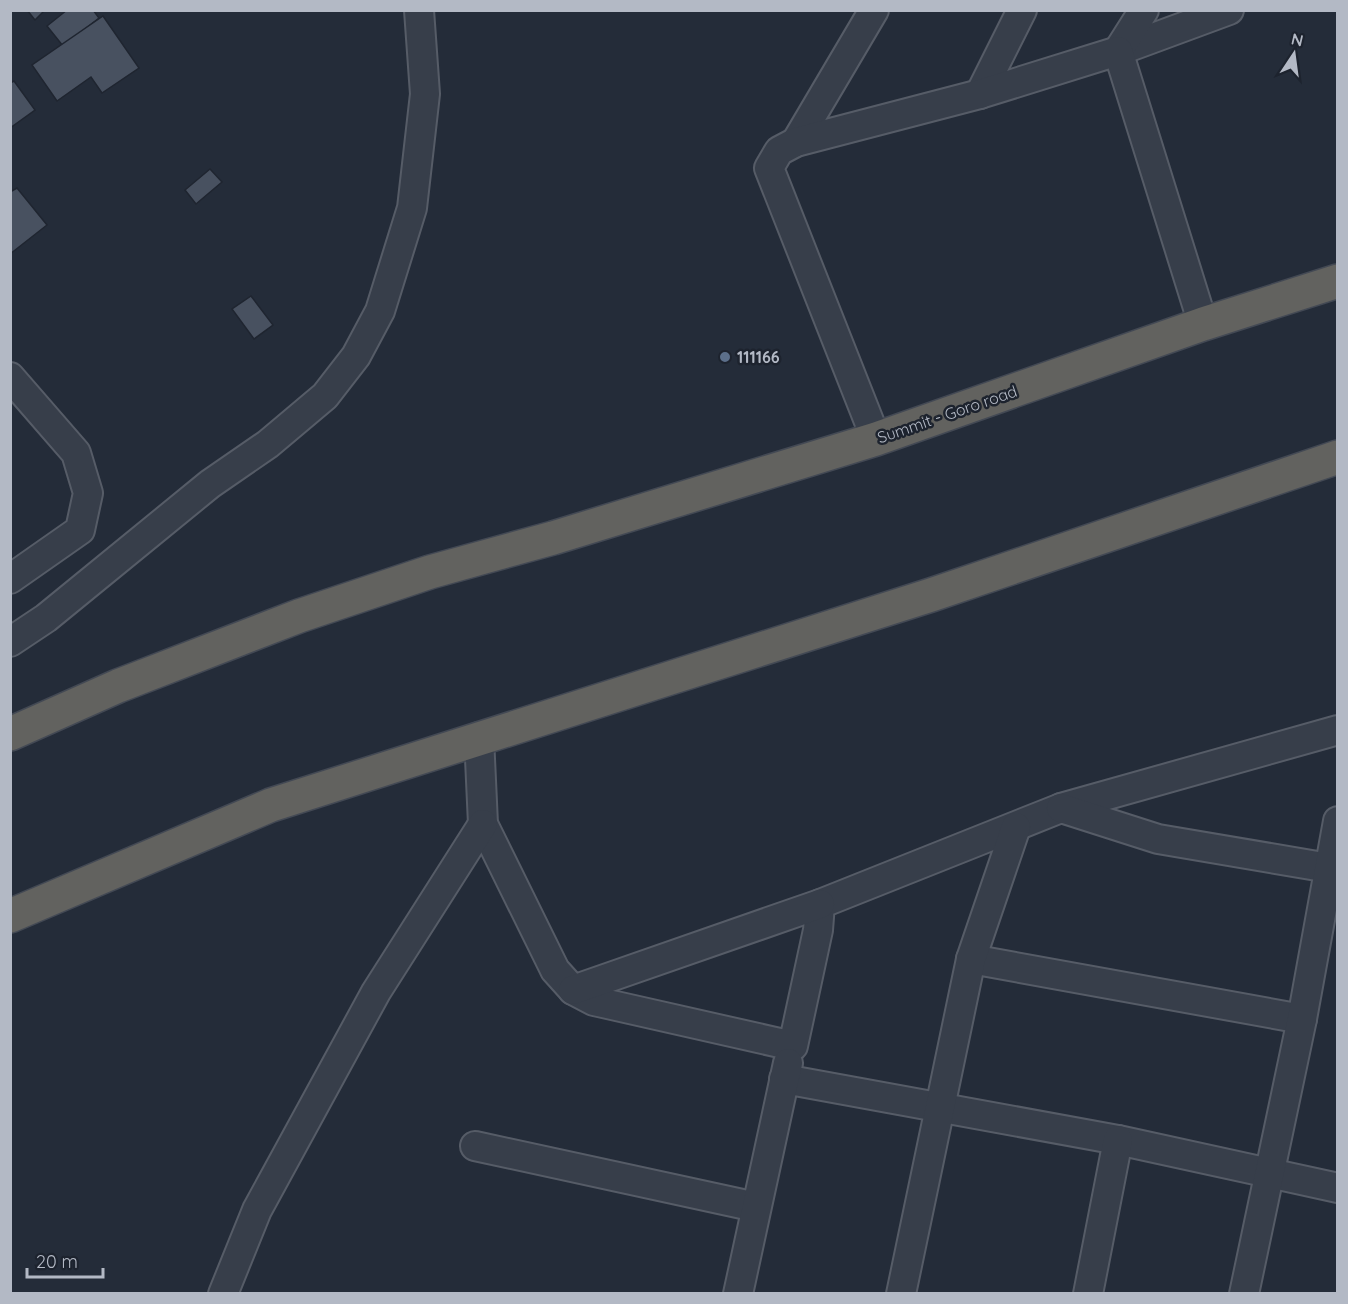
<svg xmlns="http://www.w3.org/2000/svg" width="1348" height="1304" viewBox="0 0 1348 1304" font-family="Quicksand,sans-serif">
<rect width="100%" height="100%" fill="#242c39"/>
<g fill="#485160" stroke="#1f2530" stroke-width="1.5">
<path d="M27 10H45L35 20Z"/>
<path d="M67 10H93L99 18 63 46 47 26Z"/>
<path d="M103 16 139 68 102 93 91 77 57 101 32 65Z"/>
<path d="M14 81 35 110 10 128V83Z"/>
<path d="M210 169 222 182 196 204 185 190Z"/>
<path d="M17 188 47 225 10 254V192Z"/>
<path d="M251 296 273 325 254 339 232 309Z"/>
</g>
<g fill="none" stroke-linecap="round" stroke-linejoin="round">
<g stroke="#565c67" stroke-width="32">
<g id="minor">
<path d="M1118 51 1229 10"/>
<path d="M1118 51 1144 10"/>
<path d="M980 94 1022 10"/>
<path d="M796 142 874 10"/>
<path d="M10 377 76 453 88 493 80 530 10 579"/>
<path d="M876 439 769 168 779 151 796 142 980 94 1118 51 1203 324"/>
<path d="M10 642 46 618 210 484 268 444 325 396 356 356 380 311 412 208 425 94 419 10"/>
<path d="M479 737 483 824 555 970 573 990 594 1001 793 1046 818 930 820 904 1061 808 1338 730"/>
<path d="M1061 808 1158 839 1329 868"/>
<path d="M971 959 1302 1019"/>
<path d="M573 990 820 904"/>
<path d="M784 1079 1118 1140 1338 1188"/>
<path d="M475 1146 756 1207"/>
<path d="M223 1294 257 1210 376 992 483 824"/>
<path d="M738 1294 788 1063"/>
<path d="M901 1294 971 959 1016 827"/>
<path d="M1088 1294 1118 1140"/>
<path d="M1244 1294 1302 1019 1338 821"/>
</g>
</g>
<g stroke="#434954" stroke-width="36">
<g id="trunk">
<path d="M10 734 118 686 299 616 430 572 553 538 876 439 1203 324 1338 281"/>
<path d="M10 916 271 805 931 595 1338 457"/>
</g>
</g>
<use href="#minor" stroke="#373e4a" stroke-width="28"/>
<use href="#trunk" stroke="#62625f" stroke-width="33"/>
</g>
<circle fill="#5c6f8a" stroke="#1d232e" stroke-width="2" cx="725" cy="357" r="6"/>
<g text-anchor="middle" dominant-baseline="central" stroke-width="5" stroke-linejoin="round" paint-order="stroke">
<g font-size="16" font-weight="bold" fill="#b3b9c5" stroke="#1d232e" text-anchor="start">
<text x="737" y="357">111166</text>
</g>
<g font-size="16" fill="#b3b9c5" stroke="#1d232e">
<text transform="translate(947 414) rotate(-19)">Summit - Goro road</text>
</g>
</g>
<rect width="1348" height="1304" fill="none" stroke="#b3b9c5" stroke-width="24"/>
<g transform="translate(1294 54) rotate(13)" stroke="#1d232e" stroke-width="4.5" paint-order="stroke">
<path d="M0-4.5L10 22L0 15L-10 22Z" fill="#b3b9c5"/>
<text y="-9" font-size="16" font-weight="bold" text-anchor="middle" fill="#b3b9c5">N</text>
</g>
<path d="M27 1268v9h76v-9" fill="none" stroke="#b3b9c5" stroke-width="3"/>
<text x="36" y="1268" font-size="18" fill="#b3b9c5" stroke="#1d232e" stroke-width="4.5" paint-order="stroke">20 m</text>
</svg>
